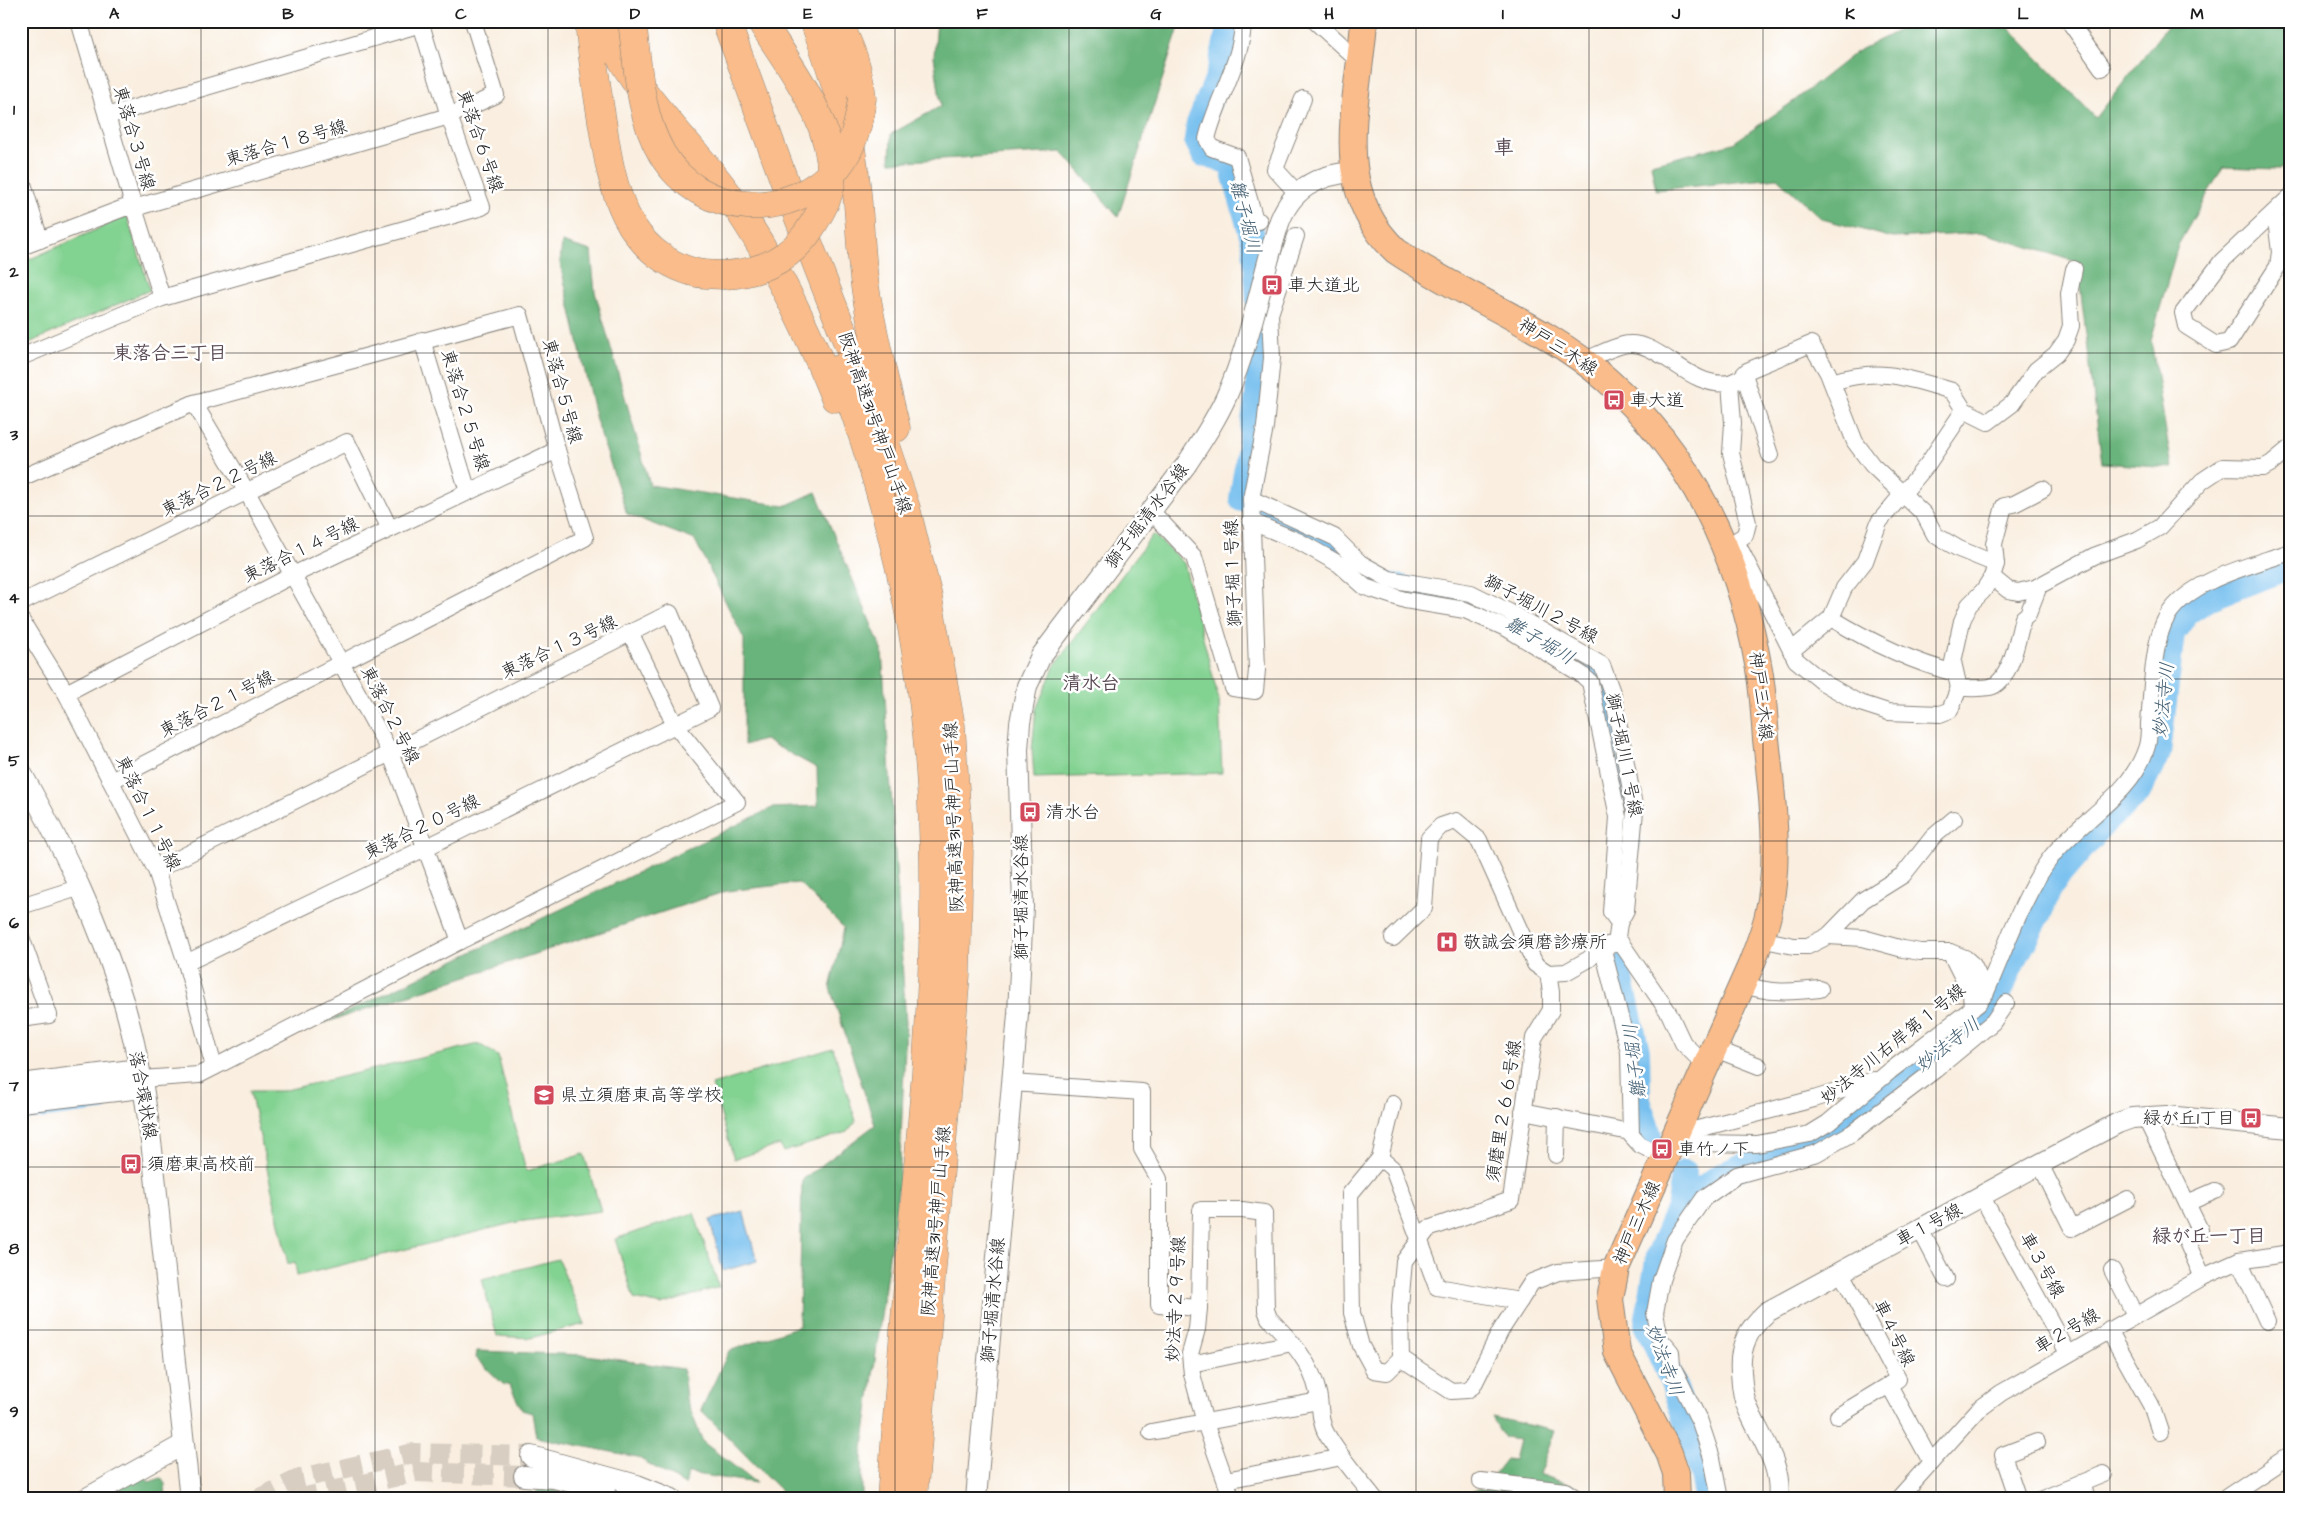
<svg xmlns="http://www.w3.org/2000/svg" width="2311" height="1520" viewBox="0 0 2311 1520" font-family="'Architects Daughter','Klee One',sans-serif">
<rect width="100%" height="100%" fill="#fff"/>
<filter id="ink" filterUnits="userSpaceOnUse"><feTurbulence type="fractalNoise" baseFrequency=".02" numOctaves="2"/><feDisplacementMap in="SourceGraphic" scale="10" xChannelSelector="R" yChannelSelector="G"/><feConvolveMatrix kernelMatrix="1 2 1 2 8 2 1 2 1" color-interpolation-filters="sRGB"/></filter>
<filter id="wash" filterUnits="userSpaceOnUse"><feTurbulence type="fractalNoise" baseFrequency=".0096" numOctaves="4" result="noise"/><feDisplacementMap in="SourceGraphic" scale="20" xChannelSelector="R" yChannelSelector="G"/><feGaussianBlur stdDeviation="1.12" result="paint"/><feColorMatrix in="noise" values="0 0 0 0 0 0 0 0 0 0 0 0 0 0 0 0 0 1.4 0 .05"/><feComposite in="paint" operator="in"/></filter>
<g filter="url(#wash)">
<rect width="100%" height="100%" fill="#f9eedf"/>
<g fill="#82d291" stroke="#4f7756">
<path d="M127 216 150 290 29 343 21 325V263Z"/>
<path d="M1153 534 1184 563 1219 700 1222 773 1034 778 1032 749 1036 709 1055 665Z"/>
<path d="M479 1044 498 1056 526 1171 584 1154 601 1211 517 1222 297 1276 295 1262 288 1264 250 1091H282Z"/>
<path d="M833 1048 856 1121 847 1132 783 1152 780 1145 734 1159 712 1085Z"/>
<path d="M694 1213 719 1287 661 1305 634 1299 615 1239Z"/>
<path d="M558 1259 585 1324 530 1338 497 1336 482 1279Z"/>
</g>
<g fill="#69b47b" stroke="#42684c">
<path d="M937 21H1181L1118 217 1062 152 890 162 891 134 941 106 934 56Z"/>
<path d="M1917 21H2002L2096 118 2171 21H2290V167L2278 169 2223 167 2178 245 2151 340 2172 468 2102 463 2077 262 1984 233 1893 238 1822 219 1777 178 1656 190 1651 164 1733 143 1794 101 1856 52Z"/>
<path d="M562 242 591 251 595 292 650 485 785 506 816 492 882 650 906 1023 899 1184 862 1456V1499H783L787 1497 701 1410 729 1351 799 1326 802 1180 875 1125 830 988 844 928 799 883 727 891 324 1023 772 808 818 806 817 768 765 740 744 745V639L695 540 627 514 596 420 560 263Z"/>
<path d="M477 1351 586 1355 683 1369 686 1399 703 1442 756 1483 688 1473 685 1485 637 1457 536 1437 532 1413 522 1410 510 1386 503 1384 476 1358Z"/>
<path d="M1492 1417 1555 1431 1539 1474 1590 1492 1595 1499H1461V1496L1484 1487 1506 1459 1514 1460 1519 1440 1504 1438Z"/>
<path d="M143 1474 149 1482 161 1478 165 1484 166 1499H102Z"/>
<path d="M540 1487 588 1499H532Z"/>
</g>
<path fill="#76bfef" stroke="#496e86" d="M743 1211 757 1261 723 1271 710 1220Z"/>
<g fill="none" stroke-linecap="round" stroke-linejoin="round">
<path stroke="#76bfef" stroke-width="4.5" d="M21 1119 105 1108"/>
<g stroke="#76bfef" stroke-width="26">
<path d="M1231 21 1219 75 1199 124 1197 140 1204 154 1231 162 1255 245 1260 314 1258 395 1242 499"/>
<path d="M1265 518 1312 537 1347 556 1376 583 1470 602 1526 631"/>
<path d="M1561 654 1599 676 1628 821 1626 848"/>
<path d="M1614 949 1637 1051 1638 1100 1651 1142"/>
<path d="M1680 1205 1684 1173"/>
<path d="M1708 1499 1702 1472 1674 1385 1647 1324 1659 1255 1680 1205 1719 1177 1749 1163 1817 1145 1850 1123 1963 1035 1993 1008 2010 967 2039 913 2051 884 2104 822 2138 792 2158 753 2172 633 2187 612 2211 597 2290 566"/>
</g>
</g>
</g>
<g filter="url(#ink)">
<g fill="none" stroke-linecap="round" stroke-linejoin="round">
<g stroke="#d8cec2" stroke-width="20" stroke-dasharray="20 10" stroke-linecap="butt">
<path d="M258 1499 301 1478 414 1453 531 1456"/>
<path d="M297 1499 416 1472 524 1476"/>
</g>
<g stroke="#8a857e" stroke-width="18">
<g id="minor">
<path d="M1243 21C1243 60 1216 100 1207 139L1212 148 1237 157 1255 220 1259 221"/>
<path d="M1315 21 1361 63"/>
<path d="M2069 21 2102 68"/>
<path d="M21 177 40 240"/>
<path d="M1297 193 1275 169 1303 99"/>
<path d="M2275 212 2280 252 2278 266 2229 342 2216 345 2186 326 2183 313 2222 261 2290 197"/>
<path d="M21 247 124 208H134L79 21"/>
<path d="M162 298 134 208 449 116 496 95 473 21"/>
<path d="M422 340 468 492"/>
<path d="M21 357 162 298 482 207 449 116 421 24 107 116"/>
<path d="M1583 361C1596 356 1610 348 1623 345 1658 336 1688 390 1730 383L1733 423 1731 453 1748 523 1745 535 1736 541 1726 543"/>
<path d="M1744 374 1770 455"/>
<path d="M1730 383 1741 378 1747 371 1811 344 1828 373 1855 442 1872 465 1924 514 1935 535 1959 549 1996 564 1992 577 1983 591 1969 605 1962 621 1953 662 1959 688"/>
<path d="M1964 410 1988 422 2012 404 2036 370 2056 354 2066 340 2071 326 2069 294 2074 269"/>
<path d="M21 478 194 403 247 492 390 752 460 941 199 1075 141 1079"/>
<path d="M1251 499 1334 537 1360 563 1389 579 1471 593 1509 612 1602 665 1613 695 1635 811 1626 910 1619 923"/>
<path d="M1151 511 1194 557 1233 688 1255 691 1257 670 1251 499 1265 427 1272 358 1270 314 1296 236"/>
<path d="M1250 521 1300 542 1339 564 1365 587 1405 600 1465 610 1508 629 1581 674 1590 682 1618 817 1611 912 1619 923 1616 944"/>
<path d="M1736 541 1796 660 1824 683 1857 702 1888 712 1940 714 1950 710 1959 688C1969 688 1980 689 1990 687 2011 682 2018 636 2023 618L2028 614 2039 586"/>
<path d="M1996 564 1994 544 2004 506 2014 504 2043 489"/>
<path d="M1992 577 2008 590 2018 592 2035 588 2094 556 2137 540 2160 527 2202 481 2223 467 2263 468 2272 463 2290 448"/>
<path d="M21 603 347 442 390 529"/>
<path d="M1831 618C1869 641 1912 662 1955 673"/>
<path d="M21 620 66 693 156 870 186 963 214 1067"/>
<path d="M1791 651 1831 618 1844 588 1865 561 1879 522 1927 465 1964 410 1952 391C1905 377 1880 367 1832 382"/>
<path d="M66 693 293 575 557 450"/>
<path d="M111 781 585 538 557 450 520 315 194 403"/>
<path d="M156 870 670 613 710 708 425 848 186 963"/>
<path d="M21 906 81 887"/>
<path d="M1828 936 1863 938 1903 949 1920 952H1950L1965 958 1973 965 1986 992"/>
<path d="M21 937 49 1015 21 1019"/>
<path d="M1393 938 1424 908 1429 838 1441 826 1456 821 1479 840 1535 964 1548 973 1566 972 1589 959 1602 946 1621 943 1669 1013 1683 1043 1700 1060 1707 1063"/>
<path d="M1760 939 1794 946H1808L1828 936 1863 900 1903 875 1933 837 1954 819"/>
<path d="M460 941 737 802 675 725 630 632"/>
<path d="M1602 946 1629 1052 1631 1135 1640 1145 1667 1158"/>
<path d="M1950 952 1971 994 1972 1009"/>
<path d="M1742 984C1768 994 1793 992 1820 989"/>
<path d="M1713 1048 1759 1066"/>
<path d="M1012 1083 1142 1092V1149L1159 1179V1305L1199 1308"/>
<path d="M1393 1104 1380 1158 1350 1194 1352 1313 1361 1346 1374 1370 1387 1372 1401 1358 1400 1307 1404 1261 1428 1229 1511 1200 1534 1038 1551 1010V992L1548 973"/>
<path d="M1523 1111 1630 1132"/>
<path d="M2145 1117 2200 1230 2185 1238 2203 1277"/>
<path d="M1678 1132 1690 1131 1814 1099 1874 1080"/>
<path d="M1675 1140 1697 1143 1757 1144 1810 1134 1828 1123 1890 1071 1978 1004 1986 992C2005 950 2024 892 2052 856 2081 819 2131 795 2146 749 2149 742 2149 731 2149 723 2152 693 2152 640 2168 615 2191 579 2251 566 2290 552"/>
<path d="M1556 1155 1557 1117"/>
<path d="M1380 1158 1393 1169 1437 1287 1520 1301"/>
<path d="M2040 1164 2072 1228 2128 1199"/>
<path d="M1982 1197 2068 1353"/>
<path d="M2187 1203 2215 1191"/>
<path d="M1920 1229 1946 1279"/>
<path d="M2239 1261 2267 1321"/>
<path d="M2112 1270 2135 1315"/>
<path d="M1840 1271 1898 1379 1889 1385 1931 1462"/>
<path d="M2109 1330 2151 1405 2160 1432"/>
<path d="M1401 1358 1451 1391 1467 1390 1473 1386 1501 1330 1532 1282 1558 1272 1616 1268"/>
<path d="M1191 1364 1292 1343"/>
<path d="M1838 1416 1889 1385"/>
<path d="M1151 1432 1319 1401"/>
<path d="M1226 1480 1342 1457"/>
<path d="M1481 1481 1565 1491 1577 1499"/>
<path d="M2081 1483 2086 1499"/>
<path d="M1232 1499 1205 1423 1192 1374 1190 1354 1197 1329 1199 1308 1201 1210H1242L1264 1213 1266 1310 1269 1318C1291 1341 1311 1361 1318 1393 1321 1406 1319 1418 1325 1431 1338 1455 1358 1477 1375 1499"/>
<path d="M1720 1499 1712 1458 1700 1422 1672 1366 1671 1352 1660 1339 1655 1313 1661 1280 1675 1240 1704 1198 1737 1175 1817 1153 1852 1133 1935 1070 1993 1022 2006 1003"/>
<path d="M1898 1499 1978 1410 2001 1393 2203 1277 2239 1261 2290 1253"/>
<path d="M2018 1499 2003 1455 2037 1442"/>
<path d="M2042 1499 2104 1474"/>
<path d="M2228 1499 2227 1497 2290 1455"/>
</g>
</g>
<g stroke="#8a857e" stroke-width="22">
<g id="tertiary">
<path d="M1278 226C1290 189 1318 174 1355 172"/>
<path d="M21 772C64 849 100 923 125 1007 147 1084 154 1164 162 1243 171 1328 181 1413 190 1499"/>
<path d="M21 1084 139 1069"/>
<path d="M21 1102 142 1088"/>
<path d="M531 1456 637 1485 672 1499"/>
<path d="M524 1476 554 1478 605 1490"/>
<path d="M85 1499 184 1444"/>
<path d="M976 1499 1018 1014 1023 906 1018 750 1020 723 1027 686 1041 656 1186 465"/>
<path d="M1778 1499C1783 1464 1759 1437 1747 1406 1742 1395 1742 1384 1741 1372 1739 1346 1748 1329 1767 1312L2040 1164 2118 1123 2132 1118 2166 1116 2290 1128"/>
</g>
</g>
<g stroke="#8a857e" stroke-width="28">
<path id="primary" d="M1364 21C1359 101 1328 188 1396 251 1464 297 1545 325 1607 380 1691 454 1739 555 1758 664 1763 688 1764 714 1766 739 1772 796 1781 858 1768 915 1764 932 1757 949 1751 965L1616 1268 1610 1299 1617 1352 1669 1453 1676 1473 1677 1499"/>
</g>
<g stroke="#8a857e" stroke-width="29">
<g id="motorway">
<path d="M589 21C592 57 597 92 603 127 612 188 625 252 693 272 702 275 713 274 723 275"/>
<path d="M603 21C629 90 685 135 727 193 772 256 806 326 835 398"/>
<path d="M726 21 785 183 871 403 906 508 928 597 951 726 959 852 956 974 913 1499"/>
<path d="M814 21C831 66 846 113 853 161 860 202 859 244 865 286 872 334 885 381 896 428"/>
<path d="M838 21C851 49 859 68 862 98"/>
<path d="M839 369C890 503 923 645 931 788 939 911 930 1033 919 1155 909 1270 899 1384 891 1499"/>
</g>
</g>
<use href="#minor" stroke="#fff" stroke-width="16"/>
<use href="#tertiary" stroke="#fff" stroke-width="20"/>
<use href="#primary" stroke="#f9bc8a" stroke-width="26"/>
<use href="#motorway" stroke="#f9bc8a" stroke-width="28"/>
<g stroke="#8a857e" stroke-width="22" stroke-linecap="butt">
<path id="tertiary-bridge" d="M1186 465C1201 442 1216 420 1227 395 1250 343 1261 282 1278 226"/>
</g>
<g stroke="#8a857e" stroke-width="29" stroke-linecap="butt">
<g id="motorway-bridge">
<path d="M632 21C638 66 639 115 662 154 700 218 792 222 838 166 854 146 859 122 862 98"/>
<path d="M723 275C756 274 786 261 806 235 815 222 829 199 831 183 835 122 792 71 761 21"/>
</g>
</g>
<use href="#tertiary-bridge" stroke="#fff" stroke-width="20"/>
<use href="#motorway-bridge" stroke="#f9bc8a" stroke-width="28"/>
</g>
</g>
<path fill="none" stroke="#1c1c1c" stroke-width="1" stroke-opacity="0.55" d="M201 21V1499M375 21V1499M548 21V1499M722 21V1499M895 21V1499M1069 21V1499M1242 21V1499M1416 21V1499M1589 21V1499M1763 21V1499M1936 21V1499M2110 21V1499M21 190H2290M21 353H2290M21 516H2290M21 679H2290M21 841H2290M21 1004H2290M21 1167H2290M21 1330H2290"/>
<defs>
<g id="bus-square" transform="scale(1.125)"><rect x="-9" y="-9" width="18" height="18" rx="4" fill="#d1495b" stroke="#fff"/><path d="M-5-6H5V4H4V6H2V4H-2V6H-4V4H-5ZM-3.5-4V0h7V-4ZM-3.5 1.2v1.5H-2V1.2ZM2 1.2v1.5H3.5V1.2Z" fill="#fff"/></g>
<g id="hospital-square" transform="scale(1.125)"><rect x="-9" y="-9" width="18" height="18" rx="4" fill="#d1495b" stroke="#fff"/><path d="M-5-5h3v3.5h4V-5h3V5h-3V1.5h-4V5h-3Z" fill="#fff"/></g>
<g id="school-square" transform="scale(1.125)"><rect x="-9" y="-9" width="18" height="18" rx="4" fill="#d1495b" stroke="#fff"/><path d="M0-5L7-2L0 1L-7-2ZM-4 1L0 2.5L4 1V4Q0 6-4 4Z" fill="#fff"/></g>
</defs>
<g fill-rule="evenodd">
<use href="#bus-square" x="1272" y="285"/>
<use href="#bus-square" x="1614" y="400"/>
<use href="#bus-square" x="1030" y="812"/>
<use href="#hospital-square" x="1447" y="942"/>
<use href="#school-square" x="544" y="1095"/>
<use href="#bus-square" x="2251" y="1118"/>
<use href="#bus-square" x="1662" y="1149"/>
<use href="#bus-square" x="131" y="1164"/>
</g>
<g text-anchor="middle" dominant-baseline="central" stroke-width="5" stroke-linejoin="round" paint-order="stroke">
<g font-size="18" fill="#1c1c1c" stroke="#fff">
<text transform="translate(134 138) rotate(74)">東落合３号線</text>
<text transform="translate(480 141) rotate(71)">東落合６号線</text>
<text transform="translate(286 143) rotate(-16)">東落合１８号線</text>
<text transform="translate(1558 347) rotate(33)">神戸三木線</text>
<text transform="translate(562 391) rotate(75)">東落合５号線</text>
<text transform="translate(465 410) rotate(73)">東落合２５号線</text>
<text transform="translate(875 423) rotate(71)">阪神高速31号神戸山手線</text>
<text transform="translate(219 484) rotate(-26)">東落合２２号線</text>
<text transform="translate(1147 516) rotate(-53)">獅子堀清水谷線</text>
<text transform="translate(301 550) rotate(-26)">東落合１４号線</text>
<text transform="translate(1233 573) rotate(-92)">獅子堀１号線</text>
<text transform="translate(1541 609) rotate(28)">獅子堀川２号線</text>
<text transform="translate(559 647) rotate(-25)">東落合１３号線</text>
<text transform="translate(1761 696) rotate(83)">神戸三木線</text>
<text transform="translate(217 704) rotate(-27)">東落合２１号線</text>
<text transform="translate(390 715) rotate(63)">東落合２号線</text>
<text transform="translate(1624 755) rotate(79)">獅子堀川１号線</text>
<text transform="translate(148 813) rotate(64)">東落合１１号線</text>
<text transform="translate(954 817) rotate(-92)">阪神高速31号神戸山手線</text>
<text transform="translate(422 827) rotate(-26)">東落合２０号線</text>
<text transform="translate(1021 897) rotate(-90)">獅子堀清水谷線</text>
<text transform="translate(1893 1044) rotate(-39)">妙法寺川右岸第１号線</text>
<text transform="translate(143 1095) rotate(80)">落合環状線</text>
<text transform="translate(1504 1111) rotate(-81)">須磨里２６６号線</text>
<text transform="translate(936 1221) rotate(-85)">阪神高速31号神戸山手線</text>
<text transform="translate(1637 1223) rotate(-66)">神戸三木線</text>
<text transform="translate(1929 1225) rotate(-28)">車１号線</text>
<text transform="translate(2042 1265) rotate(61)">車３号線</text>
<text transform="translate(1176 1299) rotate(-87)">妙法寺２９号線</text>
<text transform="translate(993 1300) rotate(-85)">獅子堀清水谷線</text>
<text transform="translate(2067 1331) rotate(-30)">車２号線</text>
<text transform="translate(1894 1333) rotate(64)">車４号線</text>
</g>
<g font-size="18" fill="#1c1c1c" stroke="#fff" text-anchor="start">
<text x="1288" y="285">車大道北</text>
<text x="1630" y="400">車大道</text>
<text x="1046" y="812">清水台</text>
<text x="1463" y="942">敬誠会須磨診療所</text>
<text x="560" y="1095">県立須磨東高等学校</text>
<text x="2235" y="1118" text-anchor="end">緑が丘1丁目</text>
<text x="1678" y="1149">車竹ノ下</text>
<text x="147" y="1164">須磨東高校前</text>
</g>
<g font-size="19" font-style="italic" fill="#405d70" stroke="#fff">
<text transform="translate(1245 217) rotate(76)">雛子堀川</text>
<text transform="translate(1540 641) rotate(31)">雛子堀川</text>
<text transform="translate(2164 700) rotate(-84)">妙法寺川</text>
<text transform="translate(1948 1045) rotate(-38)">妙法寺川</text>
<text transform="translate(1635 1061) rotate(-97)">雛子堀川</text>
<text transform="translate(1664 1360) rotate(70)">妙法寺川</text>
</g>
<g font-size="19" font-weight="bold" fill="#594a54" stroke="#fff">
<text x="170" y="353">東落合三丁目</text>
<text x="1091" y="683">清水台</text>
<text x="2209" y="1236">緑が丘一丁目</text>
</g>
<g font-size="20" font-weight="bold" fill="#594a54" stroke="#fff">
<text x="1504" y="148">車</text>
</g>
</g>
<rect width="2311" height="1520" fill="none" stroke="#fff" stroke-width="55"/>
<rect x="28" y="28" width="2256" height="1464" fill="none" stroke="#1c1c1c" stroke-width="2"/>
<g font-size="16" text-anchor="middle" font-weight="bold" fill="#1c1c1c">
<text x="114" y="19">A</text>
<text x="288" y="19">B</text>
<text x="461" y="19">C</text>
<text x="635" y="19">D</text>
<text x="808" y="19">E</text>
<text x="982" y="19">F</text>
<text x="1156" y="19">G</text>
<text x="1329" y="19">H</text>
<text x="1503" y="19">I</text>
<text x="1676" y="19">J</text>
<text x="1850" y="19">K</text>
<text x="2023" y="19">L</text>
<text x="2197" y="19">M</text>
<text x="14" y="115">1</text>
<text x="14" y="277">2</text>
<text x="14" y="440">3</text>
<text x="14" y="603">4</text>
<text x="14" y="766">5</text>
<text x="14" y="928">6</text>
<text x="14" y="1091">7</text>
<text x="14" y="1254">8</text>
<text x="14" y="1417">9</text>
</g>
</svg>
